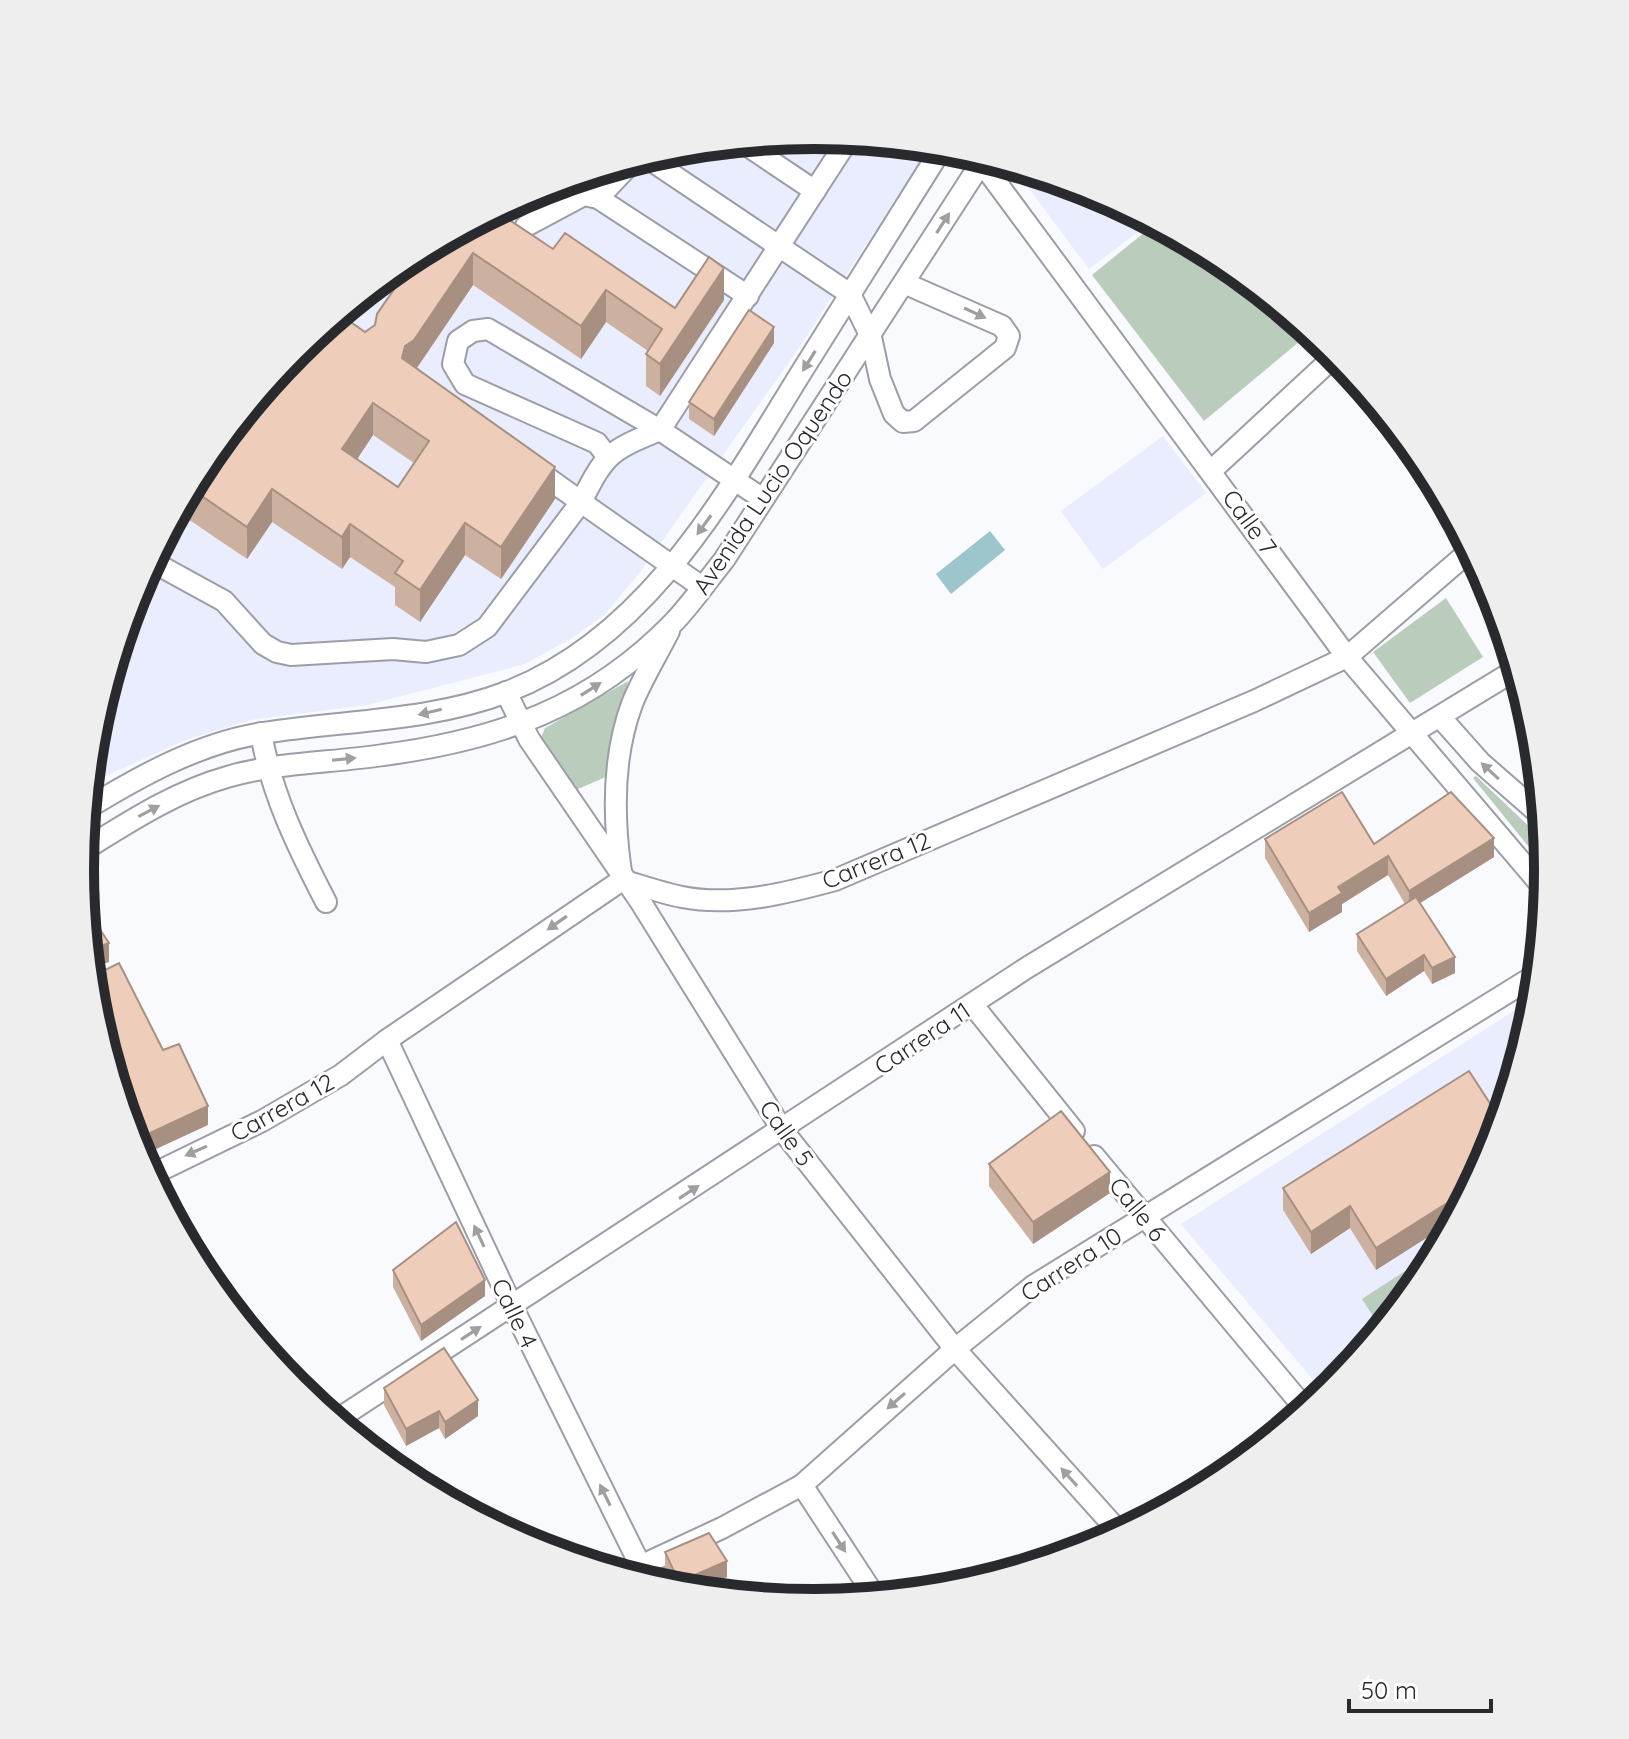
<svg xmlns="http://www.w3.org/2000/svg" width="1629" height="1739" viewBox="0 0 1629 1739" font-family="Quicksand,sans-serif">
<rect width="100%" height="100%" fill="#f9fafe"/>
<g fill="#e9edfe">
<path d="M815 135 930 146 801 345 638 575 605 614 572 638 525 664 367 705 251 720 188 739 88 784 94 726 136 588 204 461 295 350 407 259 534 191 672 149Z"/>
<path d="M1018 168 1096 191 1116 202 1139 231 1089 269 1015 170Z"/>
<path d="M1163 436 1206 493 1103 569 1061 511Z"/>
<path d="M1537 996 1535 1013 1493 1151 1425 1278 1326 1395 1181 1224Z"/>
</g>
<g fill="#baccbc">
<path d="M1156 223 1223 259 1311 332 1204 421 1092 275Z"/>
<path d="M1446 598 1483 657 1410 703 1373 652Z"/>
<path d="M628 681 608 776 571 792 541 738 545 728Z"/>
<path d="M1476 776 1539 836 1546 838 1549 872 1473 778Z"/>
<path d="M1442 1247 1425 1278 1382 1330 1362 1299Z"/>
</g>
<path fill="#9cc6cb" d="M990 531 1005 550 951 594 936 574Z"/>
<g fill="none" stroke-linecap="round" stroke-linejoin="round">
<g stroke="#9b9ea7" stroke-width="24">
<g id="minor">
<path d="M742 142 815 191"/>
<path d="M958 149 982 163 1347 657 1547 892"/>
<path d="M646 157 850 294 871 337 880 379 894 414 903 422 914 421 1005 348 1009 336 1002 326 904 283"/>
<path d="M598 198 634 160"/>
<path d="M526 226 584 195 598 198 748 296"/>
<path d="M660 430C609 451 606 453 581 502L702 587"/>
<path d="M607 456 597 443 465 384 453 364 458 341 473 331 488 329 660 430"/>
<path d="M1212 470 1337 354"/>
<path d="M763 499 660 430 849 138"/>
<path d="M151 561 224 601 263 644 277 652 291 655 393 649 426 652 459 645 487 627 581 502 535 469"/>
<path d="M506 692 529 739 640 901 783 1131 955 1349 1121 1534"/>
<path d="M1441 718 1480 762 1544 818"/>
<path d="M261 733C271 793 298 848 326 902"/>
<path d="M86 809C140 776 199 743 263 733 344 720 428 722 507 692 650 637 728 490 804 368 850 294 896 221 942 148"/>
<path d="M82 851C129 822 174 792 227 777 278 762 331 763 383 755 498 740 592 707 674 622 692 603 707 581 724 560L985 157"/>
<path d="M621 872C613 817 612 758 632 704 642 679 657 655 669 631"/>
<path d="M972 1004 1074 1131"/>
<path d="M387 1040 512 1306 649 1583"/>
<path d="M1094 1156 1307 1411"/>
<path d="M149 1176 262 1121 341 1075 387 1040 622 880C642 886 662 893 682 897 733 907 787 893 835 880L1254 701 1347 657 1472 549"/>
<path d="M335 1421 1028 967 1517 669"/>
<path d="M802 1485 876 1598"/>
<path d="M621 1575 722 1528 802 1485 955 1349 1033 1286 1539 973"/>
</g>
</g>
<use href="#minor" stroke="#fff" stroke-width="20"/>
</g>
<g fill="#cdb1a0" fill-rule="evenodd">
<path d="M553 249 675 308 724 300 660 396 646 386V354L648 351 606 322 581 359 473 285 417 368 555 499 501 579 465 555 420 622 395 605V587L350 557 342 569 272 522 247 559 182 515 162 545 160 544 204 461 375 325 420 252ZM373 435 414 463 398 487 357 459Z"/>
<path d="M774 343 714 436 689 419V402Z"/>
<path d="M1265 839 1374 844 1494 857 1420 903 1455 973 1432 984 1424 971 1386 996 1357 951V934L1405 904 1388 875 1342 904V912L1309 932 1265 858Z"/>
<path d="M1493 1151 1456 1219 1376 1270 1350 1228 1311 1254 1283 1210V1188Z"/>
<path d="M989 1164 1110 1193 1033 1244 989 1186Z"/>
<path d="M393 1270 485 1296 421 1341 393 1287Z"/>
<path d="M384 1388 478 1416 445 1439 439 1428 406 1446 384 1405Z"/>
<path d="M665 1552 727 1577 693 1592 676 1590 665 1569Z"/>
</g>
<g fill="#a79082">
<path d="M473 253V285L414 372 402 358 405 346Z"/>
<path d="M724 268V300L660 396V364Z"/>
<path d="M606 290V322L581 359V326Z"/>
<path d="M774 327V343L714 436V419Z"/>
<path d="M373 403V435L342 482V449Z"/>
<path d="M555 467V499L501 579V547Z"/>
<path d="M272 489V522L247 559V527Z"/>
<path d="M182 502V515L162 545V540Z"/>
<path d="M465 523V555L420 622V590Z"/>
<path d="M350 524V557L342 569V537Z"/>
<path d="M1494 838V857L1409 910V891Z"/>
<path d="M1388 856V875L1342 904V912L1309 932V913L1338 887Z"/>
<path d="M109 943V962L90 969 88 951Z"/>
<path d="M1424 955V971L1386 996V979Z"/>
<path d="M1455 957V973L1432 984V968Z"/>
<path d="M208 1106V1125L139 1157 133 1141Z"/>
<path d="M1110 1172V1193L1033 1244V1222Z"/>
<path d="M1474 1186 1456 1219 1376 1270V1248Z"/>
<path d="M1350 1206V1228L1311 1254V1232Z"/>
<path d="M485 1280V1296L421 1341V1325Z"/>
<path d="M478 1400V1416L445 1439V1422Z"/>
<path d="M439 1411V1428L406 1446V1429Z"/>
<path d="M727 1561V1577L693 1592 679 1591V1582Z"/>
</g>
<g fill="#eeceba" stroke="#a79082" stroke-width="2" fill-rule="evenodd">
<path d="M496 211 553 249 565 233 675 308 709 257 724 268 660 364 646 354 662 329 606 290 581 326 473 253 414 340 405 346 402 358 555 467 501 547 465 523 420 590 395 573 403 561 350 524 342 537 272 489 247 527 190 488 204 461 295 350 339 314 365 332 375 325 377 314 420 252ZM373 403 429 441 398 487 342 449Z"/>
<path d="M749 310 774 327 714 419 689 402Z"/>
<path d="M1342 792 1374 844 1451 792 1494 838 1409 891 1388 856 1338 887 1342 893 1309 913 1265 839Z"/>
<path d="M1416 897 1455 957 1432 968 1424 955 1386 979 1357 934Z"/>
<path d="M83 904 109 943 88 951Z"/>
<path d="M119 963 163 1050 179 1044 208 1106 133 1141 94 1012 91 977Z"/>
<path d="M1469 1071 1502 1122 1493 1151 1474 1186 1376 1248 1350 1206 1311 1232 1283 1188Z"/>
<path d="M1061 1111 1110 1172 1033 1222 989 1164Z"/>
<path d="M456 1222 485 1280 421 1325 393 1270Z"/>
<path d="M444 1348 478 1400 445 1422 439 1411 406 1429 384 1388Z"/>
<path d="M709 1533 727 1561 679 1582 665 1552Z"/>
</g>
<defs><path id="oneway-solid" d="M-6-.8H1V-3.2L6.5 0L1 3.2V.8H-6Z" transform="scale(2)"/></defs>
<g fill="#9f9fa0">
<use href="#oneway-solid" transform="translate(943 223) rotate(-57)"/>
<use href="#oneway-solid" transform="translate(975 313) rotate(25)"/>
<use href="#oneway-solid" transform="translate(809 361) rotate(122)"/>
<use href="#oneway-solid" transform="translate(704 525) rotate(126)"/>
<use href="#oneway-solid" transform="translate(591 689) rotate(-32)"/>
<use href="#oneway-solid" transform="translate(430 712) rotate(167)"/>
<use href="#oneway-solid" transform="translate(344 759) rotate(-6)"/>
<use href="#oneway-solid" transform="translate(1490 771) rotate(-137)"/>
<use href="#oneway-solid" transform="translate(149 811) rotate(-28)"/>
<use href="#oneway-solid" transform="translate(557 923) rotate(145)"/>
<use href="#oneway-solid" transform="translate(196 1151) rotate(156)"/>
<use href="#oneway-solid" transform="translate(689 1192) rotate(-33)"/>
<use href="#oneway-solid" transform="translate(479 1236) rotate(-115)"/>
<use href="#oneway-solid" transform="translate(471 1333) rotate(-33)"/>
<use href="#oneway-solid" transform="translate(896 1401) rotate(139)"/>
<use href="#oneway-solid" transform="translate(1069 1477) rotate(-132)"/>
<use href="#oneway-solid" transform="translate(605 1495) rotate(-116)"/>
<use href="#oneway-solid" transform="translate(839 1542) rotate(57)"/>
</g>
<g text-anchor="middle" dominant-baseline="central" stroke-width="6" stroke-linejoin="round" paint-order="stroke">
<g font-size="24" fill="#292a2d" stroke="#fff">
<text transform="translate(772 482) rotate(-56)">Avenida Lucio Oquendo</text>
<text transform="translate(1250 522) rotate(54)">Calle 7</text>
<text transform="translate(876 860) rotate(-22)">Carrera 12</text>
<text transform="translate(922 1038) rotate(-34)">Carrera 11</text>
<text transform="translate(282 1107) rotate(-29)">Carrera 12</text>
<text transform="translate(787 1133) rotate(55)">Calle 5</text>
<text transform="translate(1138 1209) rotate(51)">Calle 6</text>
<text transform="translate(1071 1264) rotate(-33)">Carrera 10</text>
<text transform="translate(515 1313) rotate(64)">Calle 4</text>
</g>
</g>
<path d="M0 0H1629V1739H0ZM94 869a720 720 0 1 1 1440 0a720 720 0 1 1-1440 0Z" fill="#eee" fill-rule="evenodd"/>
<path fill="none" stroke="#292a2d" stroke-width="10" d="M94 869a720 720 0 1 1 1440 0a720 720 0 1 1-1440 0Z"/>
<path d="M1349 1699v12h142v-12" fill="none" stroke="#292a2d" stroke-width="4"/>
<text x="1361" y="1699" font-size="24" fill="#292a2d" stroke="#ffffff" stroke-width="6" paint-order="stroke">50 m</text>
</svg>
